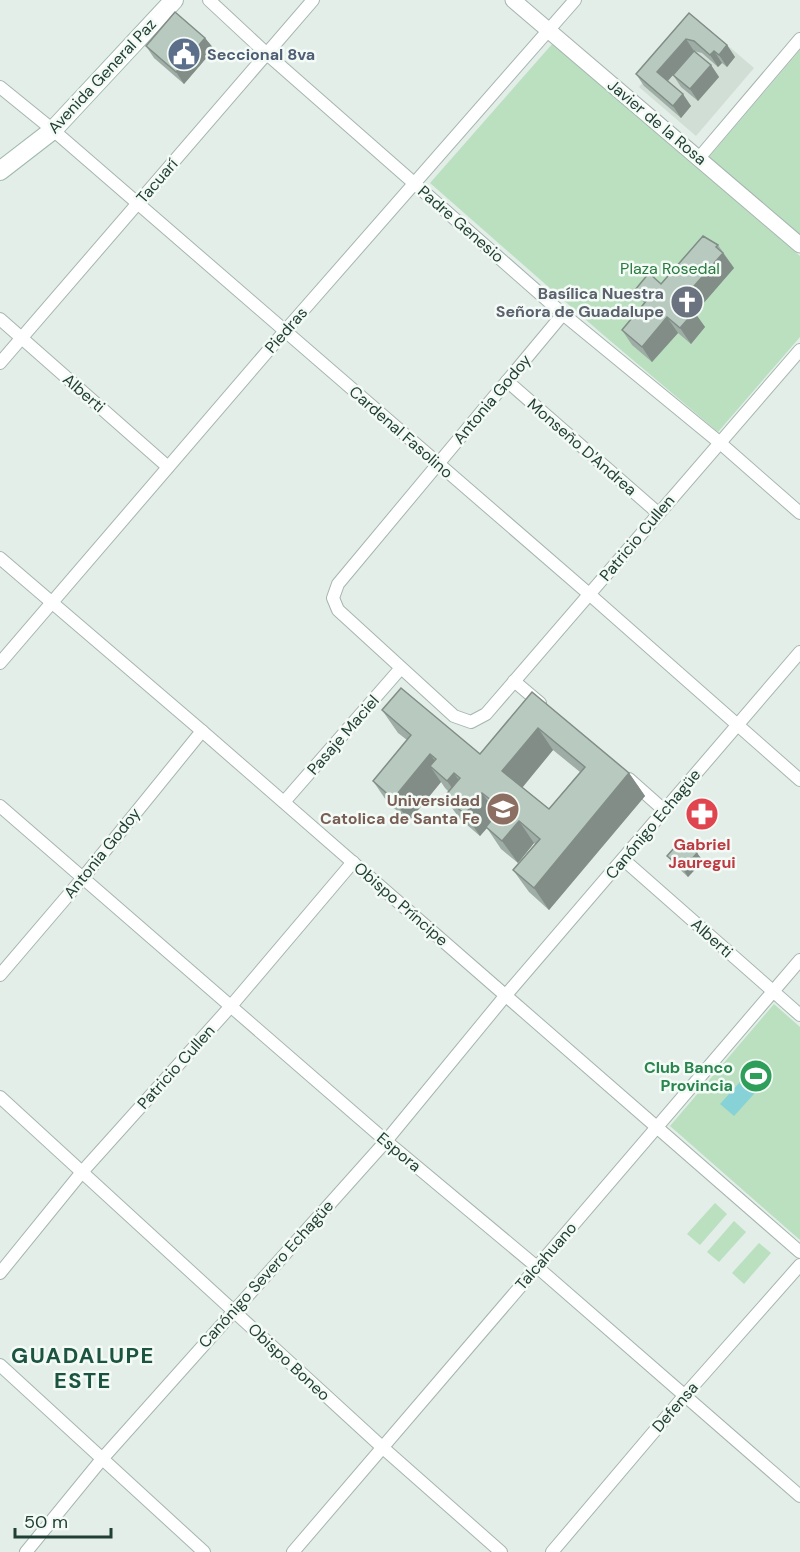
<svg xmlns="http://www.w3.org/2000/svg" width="800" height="1552" viewBox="0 0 800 1552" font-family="'DM Sans',sans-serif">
<rect width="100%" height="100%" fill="#e3eee8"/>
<path fill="#d1ded6" d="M697 19 754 68 696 136 639 87Z"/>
<g fill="#bae0c0">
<path d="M553 43 800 256V337L718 432 601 333 430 183Z"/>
<path d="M800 50V236L709 157Z"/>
<path d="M774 1004 800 1027V1240L670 1126Z"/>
<path d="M715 1203 727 1214 700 1245 687 1234Z"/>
<path d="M734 1221 746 1232 719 1262 707 1252Z"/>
<path d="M759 1243 771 1253 744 1284 732 1273Z"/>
</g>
<path fill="#87d2d6" d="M750 1071 764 1083 734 1116 720 1104Z"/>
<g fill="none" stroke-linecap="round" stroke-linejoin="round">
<g stroke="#a5b6af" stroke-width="14">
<g id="minor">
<path d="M209 0 267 54 563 314 719 442 800 513"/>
<path d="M0 87 53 130 589 594 800 780"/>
<path d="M699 158 800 39"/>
<path d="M563 314 338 584 333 598 338 610 454 716 471 722 486 714 800 350"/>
<path d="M0 319 168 467"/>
<path d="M0 363 313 0"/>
<path d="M507 381 658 513"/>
<path d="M0 558 202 731 800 1252"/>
<path d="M0 663 285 331 575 0"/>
<path d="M514 681 540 703"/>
<path d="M629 779 665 811"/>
<path d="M284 802 401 668"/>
<path d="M0 806 386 1141 537 1267 800 1496"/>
<path d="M624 860 800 1015"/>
<path d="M0 975 82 879 202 731"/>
<path d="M0 1097 382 1447 501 1552"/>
<path d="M0 1273 82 1172 231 1006 353 862"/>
<path d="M0 1365 204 1552"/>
<path d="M26 1552 102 1459 386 1141 506 995 800 652"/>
<path d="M293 1552 800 960"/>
<path d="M552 1552 685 1395 800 1265"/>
</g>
</g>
<g stroke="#a5b6af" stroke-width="17">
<path id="tertiary" d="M513 0 800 245"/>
</g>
<g stroke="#a0baae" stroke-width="20">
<path id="secondary" d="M0 171 53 130 174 0"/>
</g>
<use href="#minor" stroke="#fff" stroke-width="12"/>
<use href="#tertiary" stroke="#fff" stroke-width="15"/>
<use href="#secondary" stroke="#fff" stroke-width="18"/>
</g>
<g fill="#9eada5" fill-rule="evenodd">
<path d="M689 13 727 45 735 57 727 67 722 63 718 67 702 53 694 51 711 65 719 77 698 101 681 87 673 75 668 81 691 106 681 118 644 86 636 74Z"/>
<path d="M205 38 214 49 184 84 154 58 146 46Z"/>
<path d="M718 245 734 268 695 313 705 327 691 344 678 333 652 362 632 345 622 330 644 303 635 290 661 284Z"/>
<path d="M532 692 629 773 645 796 549 910 529 892 513 870 535 844 534 843 518 863 501 849 487 828 480 836 460 819 444 797 449 792 445 788 441 782 409 821 388 803 373 781 407 740 398 733 382 710 480 754ZM553 750 580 772 549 809 522 787Z"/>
<path d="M697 853 703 861 688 877 673 863 667 856Z"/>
</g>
<g fill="#818d86">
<path d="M205 38 214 49 184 84 176 72Z"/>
<path d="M686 39 694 51 665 84 657 72Z"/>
<path d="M727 45 735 57 727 67 719 55Z"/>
<path d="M714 51 722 63 718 67 710 55Z"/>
<path d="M711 65 719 77 698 101 690 89Z"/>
<path d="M683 94 691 106 681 118 673 106Z"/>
<path d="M723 253 734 268 695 313 705 327 691 344 680 328 681 301Z"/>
<path d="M667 317 678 333 652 362 642 347Z"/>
<path d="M538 728 553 750 518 793 502 771Z"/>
<path d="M430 754 446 776 430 766 441 782 409 821 393 799Z"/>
<path d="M454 773 469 795 463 803 447 781Z"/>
<path d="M629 773 645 796 549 910 534 888Z"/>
<path d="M482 793 498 815 480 836 465 814Z"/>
<path d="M519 821 534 843 518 863 502 841Z"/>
<path d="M697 853 703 861 688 877 683 869Z"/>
</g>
<g fill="#b8c9c0" stroke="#818d86" stroke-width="1.5" fill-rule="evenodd">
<path d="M175 12 205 38 176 72 146 46Z"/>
<path d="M689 13 727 45 719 55 714 51 710 55 694 41 686 39 657 72 683 94 673 106 636 74Z"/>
<path d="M694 51 711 65 690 89 673 75Z"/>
<path d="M703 236 718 245 716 247 723 253 681 301 694 312 680 328 667 317 642 347 622 330 647 300 635 290 649 273 661 284Z"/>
<path d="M401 688 480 754 532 692 629 773 534 888 513 870 540 839 519 821 502 841 486 827 501 808 482 793 465 814 444 797 460 778 454 773 447 781 430 766 436 759 430 754 393 799 373 781 411 735 382 710ZM538 728 585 767 549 809 502 771Z"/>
<path d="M682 839 697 853 683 869 667 856Z"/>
</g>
<defs>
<g id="civic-disc" transform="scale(1.725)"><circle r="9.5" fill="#5c6f8a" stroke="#f4faf6"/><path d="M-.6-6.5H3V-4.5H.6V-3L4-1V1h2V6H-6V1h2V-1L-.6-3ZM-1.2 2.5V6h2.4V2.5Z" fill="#fff"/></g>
<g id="church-disc" transform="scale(1.725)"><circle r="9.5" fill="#6b7280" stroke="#f4faf6"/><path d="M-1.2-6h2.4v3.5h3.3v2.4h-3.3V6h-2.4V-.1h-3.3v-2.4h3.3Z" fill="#fff"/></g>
<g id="school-disc" transform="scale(1.725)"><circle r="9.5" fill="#8d6e63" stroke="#f4faf6"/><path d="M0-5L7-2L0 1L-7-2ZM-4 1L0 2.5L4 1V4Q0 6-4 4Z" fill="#fff"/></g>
<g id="pharmacy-disc" transform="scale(1.725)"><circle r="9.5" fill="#e0444e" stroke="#f4faf6"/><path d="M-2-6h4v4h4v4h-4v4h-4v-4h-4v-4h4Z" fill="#fff"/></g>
<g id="stadium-disc" transform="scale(1.725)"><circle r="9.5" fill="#2e9e5b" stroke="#f4faf6"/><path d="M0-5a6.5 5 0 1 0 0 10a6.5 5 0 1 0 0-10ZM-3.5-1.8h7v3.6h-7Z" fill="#fff"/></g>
</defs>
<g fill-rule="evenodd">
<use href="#civic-disc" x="184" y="54"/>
<use href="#church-disc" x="687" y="302"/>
<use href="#school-disc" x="503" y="809"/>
<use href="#pharmacy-disc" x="702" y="814"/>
<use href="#stadium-disc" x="756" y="1076"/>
</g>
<g text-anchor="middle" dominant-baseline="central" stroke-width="5" stroke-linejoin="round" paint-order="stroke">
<g font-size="16" font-weight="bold" fill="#4e5e75" stroke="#f4faf6" text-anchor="start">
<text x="207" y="54">Seccional 8va</text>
</g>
<g font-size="16" fill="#214035" stroke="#f4faf6">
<text transform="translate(102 76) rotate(-47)">Avenida General Paz</text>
<text transform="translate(657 122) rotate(40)">Javier de la Rosa</text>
<text transform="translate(157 181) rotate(-49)">Tacuarí</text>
<text transform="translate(461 224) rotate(41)">Padre Genesio</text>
<text transform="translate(286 330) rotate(-49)">Piedras</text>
<text transform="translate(84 393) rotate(41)">Alberti</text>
<text transform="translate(492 399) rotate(-50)">Antonia Godoy</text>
<text transform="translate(401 432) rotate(41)">Cardenal Fasolino</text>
<text transform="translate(582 447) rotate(41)">Monseño D'Andrea</text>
<text transform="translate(637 538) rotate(-50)">Patricio Cullen</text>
<text transform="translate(343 735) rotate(-49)">Pasaje Maciel</text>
<text transform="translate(653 824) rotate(-50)">Canónigo Echagüe</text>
<text transform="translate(102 853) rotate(-51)">Antonia Godoy</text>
<text transform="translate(401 904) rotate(41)">Obispo Príncipe</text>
<text transform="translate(712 938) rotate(42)">Alberti</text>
<text transform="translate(176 1067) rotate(-48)">Patricio Cullen</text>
<text transform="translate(399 1152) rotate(40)">Espora</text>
<text transform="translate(546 1256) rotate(-49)">Talcahuano</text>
<text transform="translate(266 1274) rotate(-48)">Canónigo Severo Echagüe</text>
<text transform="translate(289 1362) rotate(43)">Obispo Boneo</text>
<text transform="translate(675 1407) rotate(-49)">Defensa</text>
</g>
<g font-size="16" fill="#287a3f" stroke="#f4faf6">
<text x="670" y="268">Plaza Rosedal</text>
</g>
<g font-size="16" font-weight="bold" fill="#5b616d" stroke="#f4faf6" text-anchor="end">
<text x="664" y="293">Basílica Nuestra<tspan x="664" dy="18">Señora de Guadalupe</tspan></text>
</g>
<g font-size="16" font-weight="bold" fill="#785e54" stroke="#f4faf6" text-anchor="end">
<text x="480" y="800">Universidad<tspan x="480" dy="18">Catolica de Santa Fe</tspan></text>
</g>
<g font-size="16" font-weight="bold" fill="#be3a42" stroke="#f4faf6">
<text x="702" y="844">Gabriel<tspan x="702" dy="18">Jauregui</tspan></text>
</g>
<g font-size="16" font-weight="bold" fill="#27864d" stroke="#f4faf6" text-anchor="end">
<text x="733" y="1067">Club Banco<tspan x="733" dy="18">Provincia</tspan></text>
</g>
<g font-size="22" font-weight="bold" letter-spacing="1.5" fill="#1b5440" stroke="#f4faf6">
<text x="83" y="1355">GUADALUPE<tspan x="83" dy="25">ESTE</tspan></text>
</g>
</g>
<path d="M15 1528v9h96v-9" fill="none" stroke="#214035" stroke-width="3"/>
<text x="24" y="1528" font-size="18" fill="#214035" stroke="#f4faf6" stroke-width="4.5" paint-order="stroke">50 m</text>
</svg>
